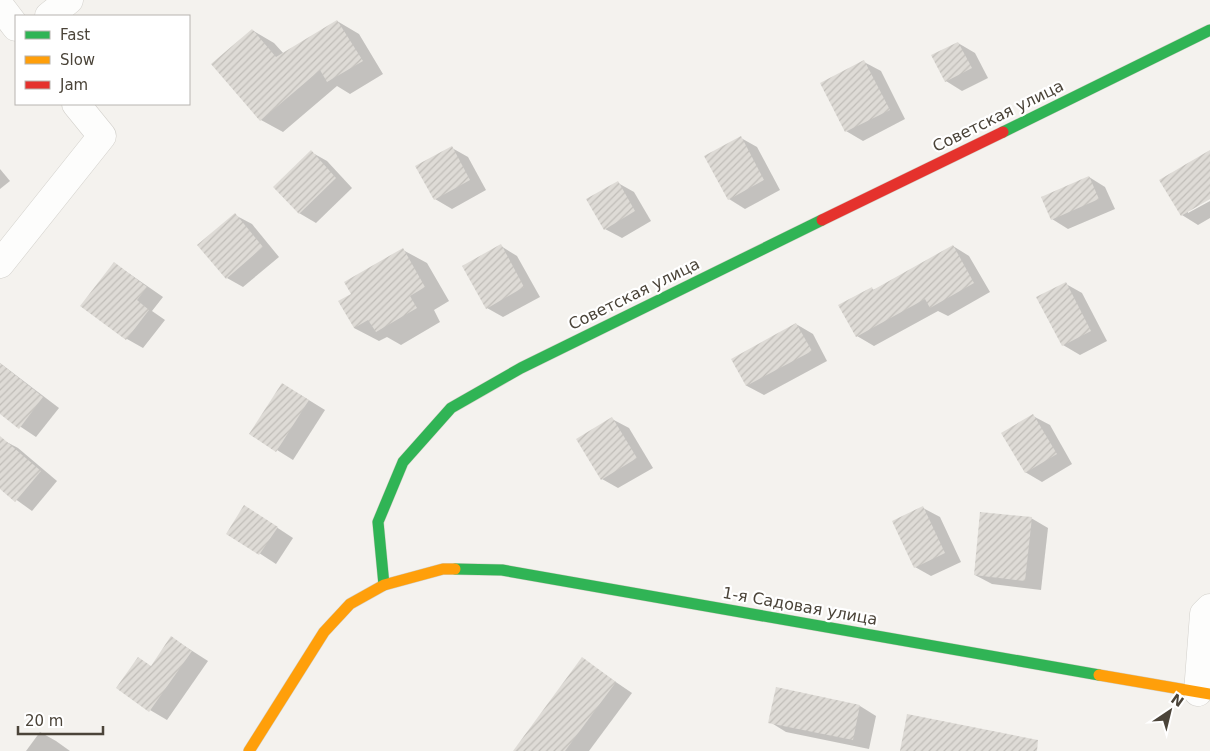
<svg xmlns="http://www.w3.org/2000/svg" width="1210" height="751" viewBox="0 0 1210 751" font-family="'DejaVu Sans',sans-serif">
<defs>
<pattern id="building-hatch" width="6" height="6" patternUnits="userSpaceOnUse" patternTransform="scale(1.25)"><rect width="6" height="6" fill="#dedbd6"/><path d="M-1 1l2-2M0 6l6-6M5 7l2-2" fill="none" stroke="#c0bdb8"/></pattern>
</defs>
<rect width="100%" height="100%" fill="#f4f2ee"/>
<g fill="#0003">
<path d="M337 21 359 34 383 74 350 94 337 86 283 132 261 120 252 30 274 43 284 54Z"/>
<path d="M958 43 975 53 988 78 962 91 946 81Z"/>
<path d="M864 62 881 71 905 119 863 141 846 131Z"/>
<path d="M741 138 757 147 780 190 745 209 729 199Z"/>
<path d="M452 148 468 157 486 190 452 209 435 199Z"/>
<path d="M311 152 327 161 352 188 316 223 299 213Z"/>
<path d="M1210 166V198L1188 211V213L1210 201V218L1198 225 1182 215Z"/>
<path d="M0 169 10 181 0 189Z"/>
<path d="M1089 177 1105 187 1115 209 1068 229 1052 219Z"/>
<path d="M618 183 634 192 651 221 622 238 605 229Z"/>
<path d="M235 215 252 224 279 257 243 287 227 278Z"/>
<path d="M501 246 517 256 540 297 503 317 487 308Z"/>
<path d="M953 246 969 256 990 292 948 316 938 311 874 346 857 336 840 306 872 289 874 290Z"/>
<path d="M403 250 427 263 449 301 434 310 440 322 401 345 387 337 379 341 354 328 352 295Z"/>
<path d="M114 263 163 297 152 311 165 320 143 348 127 339Z"/>
<path d="M1066 284 1082 293 1107 341 1080 355 1063 345Z"/>
<path d="M796 324 813 334 827 361 764 395 747 386 733 359Z"/>
<path d="M0 363 59 408 36 437 0 413Z"/>
<path d="M299 394 325 410 293 460 277 450Z"/>
<path d="M1033 416 1050 425 1072 464 1042 482 1025 472Z"/>
<path d="M612 419 629 428 653 468 618 488 602 479Z"/>
<path d="M1 439 18 448 57 481 32 511 0 488Z"/>
<path d="M923 508 940 517 961 562 931 576 915 567Z"/>
<path d="M261 517 293 538 276 564 228 533Z"/>
<path d="M1031 518 1048 528 1041 590 992 584 975 575Z"/>
<path d="M172 638 208 661 167 720 150 710 152 667Z"/>
<path d="M582 659 632 693 589 751H514Z"/>
<path d="M860 706 876 716 869 749 786 732 770 722Z"/>
<path d="M40 732 56 741 70 751H26Z"/>
</g>
<g fill="url(#building-hatch)">
<path d="M337 20 363 61 327 82 320 70 260 121 211 64 252 29 276 57Z"/>
<path d="M958 42 972 68 945 82 931 55Z"/>
<path d="M864 60 890 110 845 132 820 83Z"/>
<path d="M741 136 764 180 728 200 704 156Z"/>
<path d="M452 146 470 180 434 200 415 166Z"/>
<path d="M311 150 336 178 299 214 273 187Z"/>
<path d="M1210 150V199L1181 216 1159 180Z"/>
<path d="M1089 176 1099 199 1051 220 1041 197Z"/>
<path d="M618 181 635 211 604 230 586 199Z"/>
<path d="M235 213 263 247 226 279 197 245Z"/>
<path d="M501 244 524 287 486 309 462 266Z"/>
<path d="M953 245 974 283 930 308 925 299 856 337 838 305 872 287 873 290Z"/>
<path d="M403 248 425 287 410 296 417 308 376 332 368 320 354 328 338 301 351 294 344 282Z"/>
<path d="M114 262 147 287 137 300 149 310 126 340 80 306Z"/>
<path d="M1066 282 1091 331 1062 346 1036 297Z"/>
<path d="M796 323 812 351 746 386 731 359Z"/>
<path d="M0 363 43 397 19 429 0 414Z"/>
<path d="M282 383 309 400 276 452 249 434Z"/>
<path d="M1033 414 1057 454 1025 473 1001 433Z"/>
<path d="M612 417 637 458 601 480 576 439Z"/>
<path d="M0 436 41 471 15 502 0 489Z"/>
<path d="M244 505 278 527 259 555 226 534Z"/>
<path d="M923 506 945 553 914 568 892 521Z"/>
<path d="M980 512 1032 517 1025 581 974 575Z"/>
<path d="M171 636 192 651 149 712 116 688 138 657 151 666Z"/>
<path d="M582 657 616 682 565 751H513Z"/>
<path d="M776 687 860 705 853 740 768 723Z"/>
<path d="M907 714 1038 740 1037 751H900Z"/>
</g>
<g fill="none" stroke-linecap="round" stroke-linejoin="round">
<g stroke="#d2d0cb" stroke-width="29">
<g id="street">
<path d="M0 6 16 27"/>
<path d="M49 16 69 0"/>
<path d="M0 264 102 136 76 104"/>
<path d="M1198 692 1204 614 1210 608"/>
</g>
</g>
<g stroke="#d3cfc5" stroke-width="12">
<g id="fast">
<path d="M1003 132 1210 30"/>
<path d="M455 569 502 570 1099 675"/>
<path d="M384 585 378 522 403 462 451 408 521 368 822 220"/>
</g>
</g>
<g stroke="#d3cfc5" stroke-width="12">
<g id="slow">
<path d="M1099 675 1210 694"/>
<path d="M249 751 324 632 350 604 384 585 443 569H455"/>
</g>
</g>
<g stroke="#d3cfc5" stroke-width="12">
<path id="jam" d="M822 220 1003 132"/>
</g>
<use href="#street" stroke="#fdfdfc" stroke-width="28"/>
<use href="#fast" stroke="#30b455" stroke-width="11"/>
<use href="#slow" stroke="#ff9f0a" stroke-width="11"/>
<use href="#jam" stroke="#e5322d" stroke-width="11"/>
</g>
<g text-anchor="middle" dominant-baseline="central" stroke-width="4.5" stroke-linejoin="round" paint-order="stroke">
<g font-size="16" fill="#4b4439" stroke="#fff">
<text transform="translate(998 116) rotate(-26)">Советская улица</text>
<text transform="translate(634 294) rotate(-26)">Советская улица</text>
<text transform="translate(800 606) rotate(10)">1-я Садовая улица</text>
</g>
</g>
<rect x="15" y="15" width="175" height="90" fill="#ffffff" stroke="#b7b4b0"/>
<rect x="25" y="31" width="25" height="8" fill="#30b455" stroke="#b7b4b0"/>
<text x="60" y="40" font-size="15" fill="#4b4439">Fast</text>
<rect x="25" y="56" width="25" height="8" fill="#ff9f0a" stroke="#b7b4b0"/>
<text x="60" y="65" font-size="15" fill="#4b4439">Slow</text>
<rect x="25" y="81" width="25" height="8" fill="#e5322d" stroke="#b7b4b0"/>
<text x="60" y="90" font-size="15" fill="#4b4439">Jam</text>
<g transform="translate(1170 711) rotate(35)" stroke="#ffffff" stroke-width="4" paint-order="stroke">
<path d="M0-4L9 19L0 12L-9 19Z" fill="#4b4439"/>
<text y="-8" font-size="14" font-weight="bold" text-anchor="middle" fill="#4b4439">N</text>
</g>
<path d="M18 726v8h85v-8" fill="none" stroke="#4b4439" stroke-width="2.5"/>
<text x="25" y="726" font-size="15" fill="#4b4439" stroke="#ffffff" stroke-width="4" paint-order="stroke">20 m</text>
</svg>
